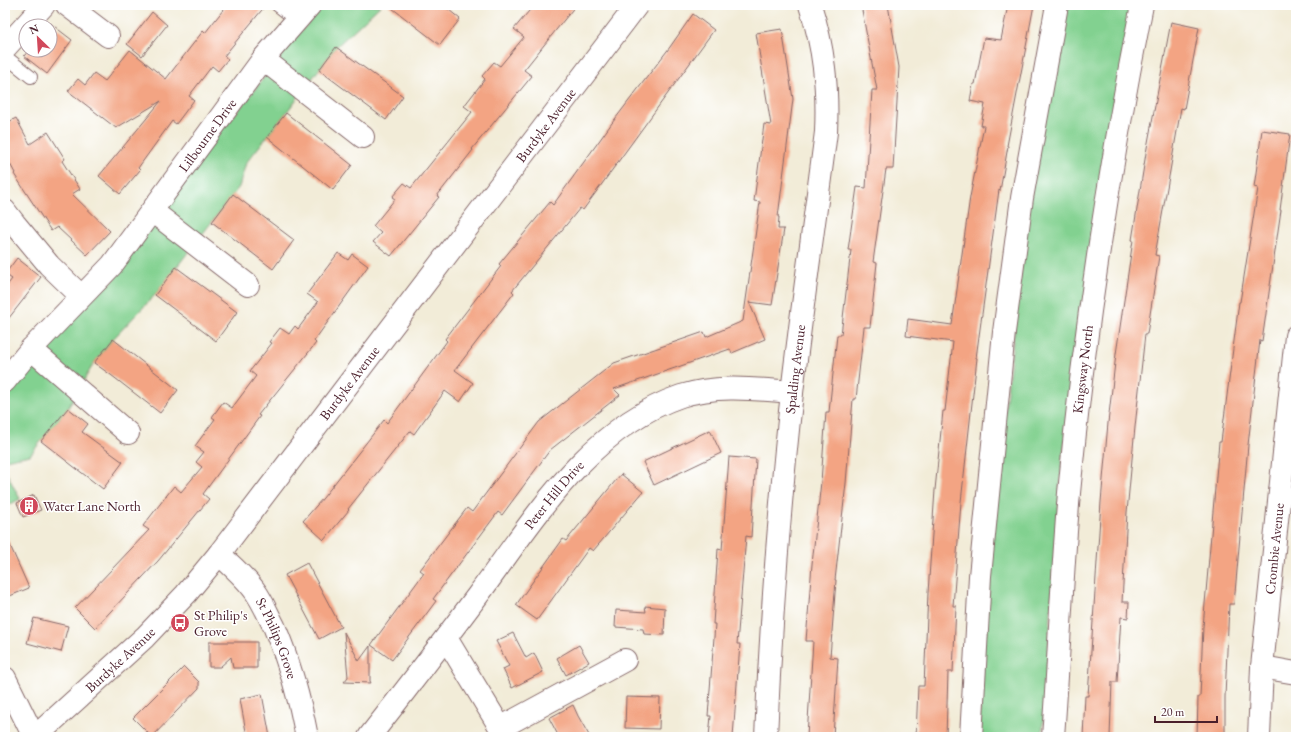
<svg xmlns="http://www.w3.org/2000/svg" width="1301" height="742" viewBox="0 0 1301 742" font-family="'EB Garamond',serif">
<rect width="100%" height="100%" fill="#fff"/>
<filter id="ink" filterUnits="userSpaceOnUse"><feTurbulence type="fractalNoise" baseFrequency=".025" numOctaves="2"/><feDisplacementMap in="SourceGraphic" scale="8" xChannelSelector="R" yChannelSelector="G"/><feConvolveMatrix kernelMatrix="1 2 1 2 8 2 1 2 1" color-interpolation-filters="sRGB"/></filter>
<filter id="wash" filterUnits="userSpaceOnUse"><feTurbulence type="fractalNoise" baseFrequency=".012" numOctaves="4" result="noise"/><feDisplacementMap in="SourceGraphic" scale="16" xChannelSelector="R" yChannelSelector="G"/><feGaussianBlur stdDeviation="0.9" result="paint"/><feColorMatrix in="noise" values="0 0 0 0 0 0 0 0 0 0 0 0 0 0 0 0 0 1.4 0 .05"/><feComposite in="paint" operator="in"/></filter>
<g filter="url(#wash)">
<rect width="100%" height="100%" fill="#f2ecd8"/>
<g fill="#82d190" stroke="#66785e">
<path d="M324 5H381L336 47 286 113 246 163 239 187 155 295 113 339 94 363 68 408 30 455 5 460V396L22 373 95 296 113 281 203 153 249 97 289 45Z"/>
<path d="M1067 5H1134L1062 460 1042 737H979L987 564 1032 178Z"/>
<path d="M5 470 20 499 5 507Z"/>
</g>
<g id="blocks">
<g fill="#f3a483">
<path d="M227 5H266L224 56 228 59 218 71 212 66 189 96 194 100 176 124 172 121 138 168 140 170 120 194 99 176 161 101 116 128 68 91 78 79 85 85 94 73 105 81 130 50 166 79 203 31 205 33Z"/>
<path d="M388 5H443L460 19 440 45Z"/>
<path d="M534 5H576L524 70 532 76 472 149 473 150 437 196 439 197 391 256 373 242 381 233 373 226 395 199 392 197 404 183 411 188 472 112 464 106 485 79 482 76 494 62 500 66 524 37 514 29Z"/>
<path d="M861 5H888L899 67 893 169H886L873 262 877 263 870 327H864L856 399H853L846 483 835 580H836L830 657 838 658 833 737H807L813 641H806L812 564 821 482 826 412H829L837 335H841L851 250H848L857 187 866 188 872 90H877Z"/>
<path d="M1008 5H1034L1007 146H1008L1000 191 999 190 976 358H977L961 502 953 606H956L953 672H948L946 737H916L918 686H924L928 593 935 490 943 411H945L953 342 906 336 908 319 952 325 970 197 984 126H981L985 104 970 101 973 84H975L984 38 1001 40Z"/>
<path d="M152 12 167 25 142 56 127 44Z"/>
<path d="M693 14 714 30 583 210 580 208 512 291 514 293 455 370 473 383 460 402 445 391 414 434 410 431 348 509 349 510 324 540 303 521 323 498 384 420 387 423 447 341 445 339 501 266 499 264 550 202 553 205 612 123 670 47Z"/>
<path d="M1171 22 1199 28 1184 109 1181 108 1170 171 1155 255 1159 256 1147 334H1145L1135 427 1127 512 1122 602H1129L1128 618 1121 617 1117 682H1112L1110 737H1083L1085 696H1088L1101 502 1108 423 1116 354 1133 240H1132L1146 153Z"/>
<path d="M50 23 72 40 47 74 24 56 29 50H50V26H47Z"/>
<path d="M782 29 793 99 778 217H779L778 229H784L772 305 749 302 765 339 732 353 730 349 614 389 620 395 550 450 502 515 498 512 433 599 436 601 392 660 371 645 424 573 420 570 467 508 472 512 539 422 614 363 704 332 706 337 743 321 760 202 754 201 764 124 771 125 756 33Z"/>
<path d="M336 47 403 96 386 120 319 70Z"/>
<path d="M286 113 352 165 333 190 267 137Z"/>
<path d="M16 118 30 144 48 132 65 159 62 161 80 189 72 194 110 231 87 255 57 227 51 231 14 174 15 173 5 155V124Z"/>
<path d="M1262 130 1290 134 1280 210H1281L1262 341 1260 340 1248 445 1234 604H1229L1225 697V737H1197L1198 697H1200L1203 627 1219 442H1221L1239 302H1240L1258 188 1254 187Z"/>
<path d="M233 194 294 240 273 269 212 222Z"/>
<path d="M338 253 348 260 352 254 368 266 314 341 316 343 258 415 260 416 203 494 209 499 158 561 95 628 75 608 149 530 143 526 174 486 181 492 202 467 196 462 204 452 195 446 215 419 212 417 223 402 232 408 256 376 250 371 272 343 269 342 280 328 289 334 295 326 298 329 318 302 307 294Z"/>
<path d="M17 258 41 277 5 323V288L12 279 5 274Z"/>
<path d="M176 267 237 312 216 341 155 295Z"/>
<path d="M113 339 178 390 160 413 111 375 94 363Z"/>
<path d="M68 408 88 424 82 432 123 462 103 489 73 466 41 441Z"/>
<path d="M710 430 721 453 654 485 643 462Z"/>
<path d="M729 457 756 459 751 537 746 536 737 644H740L733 737H709L711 716H708L715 624H713L718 549 722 550Z"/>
<path d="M621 474 643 492 593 551 589 548 537 620 516 605 563 539 566 541Z"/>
<path d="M34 495 41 510 23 517 17 503Z"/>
<path d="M5 534 29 588 5 598Z"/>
<path d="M307 563 341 627 319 639 285 575Z"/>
<path d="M645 606 665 608 664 635 644 634 643 629 615 627 616 610 646 612Z"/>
<path d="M34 618 68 626 61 652 27 643Z"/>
<path d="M344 632 359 661 370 646V681L371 683 344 682 348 677Z"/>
<path d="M513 633 526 658 534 653 543 672 512 688 503 669 509 666 496 641Z"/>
<path d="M209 642H257V668H233L231 657 220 667H209Z"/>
<path d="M579 645 589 662 566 675 557 658Z"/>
<path d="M184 667 199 682V688L152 737 133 718Z"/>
<path d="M262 694 270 737H247L240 699Z"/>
<path d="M626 697 660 698 659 729 625 728Z"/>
<path d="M573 705 578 716 590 737H559L549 718Z"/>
</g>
</g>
</g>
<g filter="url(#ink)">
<use href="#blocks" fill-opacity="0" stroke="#856768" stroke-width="1"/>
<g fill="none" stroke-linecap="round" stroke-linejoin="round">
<g stroke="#856768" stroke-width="14">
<g id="service">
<path d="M277 5 296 20"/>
<path d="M5 56 31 77"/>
</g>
</g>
<g stroke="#856768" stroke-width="24">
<g id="minor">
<path d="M67 5 108 36"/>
<path d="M5 48 44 5"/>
<path d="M263 59 363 137"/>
<path d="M5 211 15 224 49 265 81 296"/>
<path d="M152 211 248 285"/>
<path d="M31 349 128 433"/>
<path id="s1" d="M5 381 31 349 112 265 263 59 310 5"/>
<path id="s2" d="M219 554C232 566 245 577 255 591 263 602 268 615 274 626 289 661 300 700 307 737"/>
<path d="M446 638 506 737"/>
<path d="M1262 667 1296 673"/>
<path d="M500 728 625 660"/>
<path id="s3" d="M369 737C406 690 442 643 478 595 533 521 589 427 681 396 718 384 755 389 792 392"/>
<path id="s4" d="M766 737C771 622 779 507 792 393 802 306 815 219 826 132 828 87 824 48 810 5"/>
<path d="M971 737 980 576 1004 332 1022 198 1057 5"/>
<path id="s5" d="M1053 737C1059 656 1062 574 1069 493 1084 329 1110 166 1142 5"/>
<path id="s6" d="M1259 737 1262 667 1296 336"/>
</g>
</g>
<g stroke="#856768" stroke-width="24">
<g id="tertiary">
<path d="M5 678 34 737"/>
<path id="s7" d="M35 737 145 637 186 594 219 554 637 5"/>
</g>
</g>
<use href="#service" stroke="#fff" stroke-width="12"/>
<use href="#minor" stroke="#fff" stroke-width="22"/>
<use href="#tertiary" stroke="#fff" stroke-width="22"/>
</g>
</g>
<defs>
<g id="building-disc" transform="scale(1)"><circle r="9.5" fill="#d1495b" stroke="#fff"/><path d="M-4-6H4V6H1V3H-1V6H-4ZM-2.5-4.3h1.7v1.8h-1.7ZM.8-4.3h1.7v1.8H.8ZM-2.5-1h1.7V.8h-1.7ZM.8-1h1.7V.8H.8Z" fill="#fff"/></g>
<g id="bus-disc" transform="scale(1)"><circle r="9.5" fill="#d1495b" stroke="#fff"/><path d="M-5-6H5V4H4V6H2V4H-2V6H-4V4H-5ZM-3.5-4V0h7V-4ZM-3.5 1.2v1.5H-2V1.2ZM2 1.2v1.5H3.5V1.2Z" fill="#fff"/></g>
</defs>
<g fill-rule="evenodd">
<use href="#building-disc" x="29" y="506"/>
<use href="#bus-disc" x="180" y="623"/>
</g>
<g text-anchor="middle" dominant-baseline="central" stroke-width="3" stroke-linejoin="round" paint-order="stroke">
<g font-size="14" fill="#4a1f2b" stroke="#fff">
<text stroke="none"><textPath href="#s7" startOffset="799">Burdyke Avenue</textPath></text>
<text stroke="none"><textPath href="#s1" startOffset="319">Lilbourne Drive</textPath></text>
<text stroke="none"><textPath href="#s5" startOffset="369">Kingsway North</textPath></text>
<text stroke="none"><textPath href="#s4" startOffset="369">Spalding Avenue</textPath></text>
<text stroke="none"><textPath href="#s7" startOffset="475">Burdyke Avenue</textPath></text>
<text stroke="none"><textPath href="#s3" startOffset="305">Peter Hill Drive</textPath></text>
<text stroke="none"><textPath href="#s6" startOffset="189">Crombie Avenue</textPath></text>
<text stroke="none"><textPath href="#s2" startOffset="104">St Philips Grove</textPath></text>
<text stroke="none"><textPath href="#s7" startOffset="115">Burdyke Avenue</textPath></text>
</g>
<g font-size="14" fill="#4a1f2b" stroke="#fff" text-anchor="start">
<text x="43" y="506">Water Lane North</text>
<text x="194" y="615">St Philip's<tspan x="194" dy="16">Grove</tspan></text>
</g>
</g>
<rect width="1301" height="742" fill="none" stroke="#fff" stroke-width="20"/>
<g transform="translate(38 38) rotate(335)"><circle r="19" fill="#ffffff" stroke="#b7a5aa"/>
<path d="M0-3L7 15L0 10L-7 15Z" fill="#d1495b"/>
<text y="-6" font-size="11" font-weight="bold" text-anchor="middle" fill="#4a1f2b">N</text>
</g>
<path d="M1155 716v6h62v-6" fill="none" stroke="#4a1f2b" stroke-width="2"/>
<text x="1161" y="716" font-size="12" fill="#4a1f2b" stroke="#ffffff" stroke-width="3" paint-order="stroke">20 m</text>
</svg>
